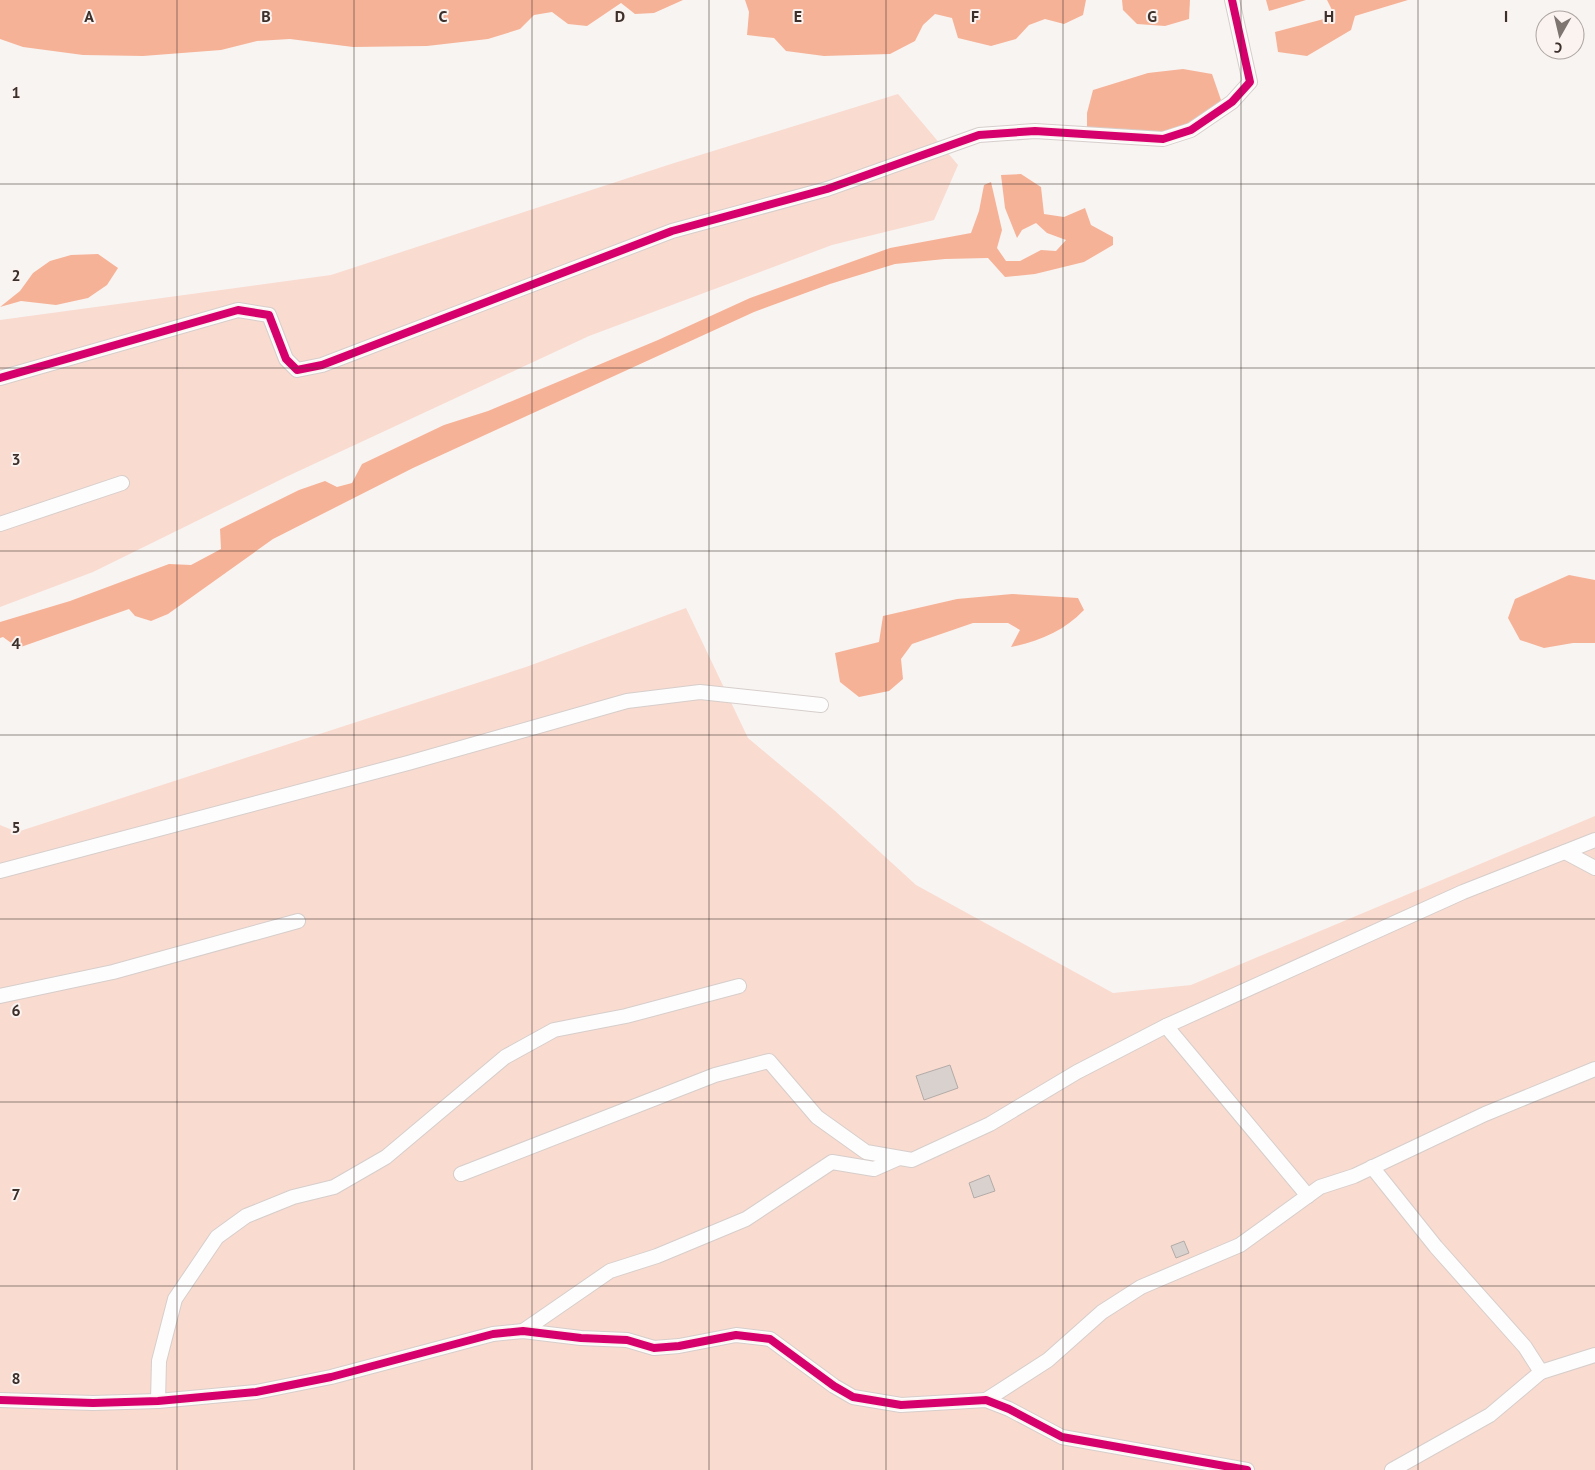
<svg xmlns="http://www.w3.org/2000/svg" width="1595" height="1470" viewBox="0 0 1595 1470" font-family="'PT Sans',sans-serif">
<rect width="100%" height="100%" fill="#f8f4f2"/>
<g fill="#f9dbd0">
<path d="M898 94 958 165 934 220 832 245 589 336 288 476 93 572 0 607V320L331 275 671 164Z"/>
<path d="M686 608 748 738 834 810 916 885 1113 993 1191 985 1595 816V1470H0V825L17 832 526 667Z"/>
</g>
<g fill="#f6b297">
<path d="M0 0H683L654 13 635 14 621 3 587 26 568 24 552 12 534 15 520 29 488 39 427 46 353 47 290 39 257 41 221 50 143 56 83 55 23 47 0 39Z"/>
<path d="M745 0H1086L1083 15 1064 24 1045 19 1029 25 1016 39 991 46 958 38 952 18 935 14 923 25 915 41 890 54 824 56 786 51 774 38 747 35 749 12Z"/>
<path d="M1122 0H1190L1189 19 1165 26 1137 24 1123 10Z"/>
<path d="M1266 0H1306L1269 11Z"/>
<path d="M1327 0H1408L1355 16 1351 30 1307 56 1278 52 1275 32 1335 16Z"/>
<path d="M1183 69 1212 74 1221 100 1200 118 1168 133 1087 128V113L1093 90 1148 73Z"/>
<path d="M1021 174 1041 187 1044 214 1064 217 1085 208 1091 225 1113 237V245L1084 262 1035 274 1005 277 988 258 945 259 895 264 830 284 754 312 413 468 273 539 168 614 151 621 135 616 129 609 18 648 3 637 0 638V622L70 601 169 564 191 565 221 549 220 529 299 490 325 481 337 487 352 483 362 464 444 425 488 411 658 340 750 298 890 248 971 233 979 211 984 185 991 182 1002 230 997 248 1006 261H1020L1041 250 1056 251 1066 240 1047 233 1036 223 1022 230 1017 238 1005 208 1001 175Z"/>
<path d="M98 254 118 268 107 285 88 298 56 305 21 301 0 307 20 291 33 273 50 261 71 255Z"/>
<path d="M1569 575 1595 580V643H1573L1544 648 1520 640 1508 618 1515 599Z"/>
<path d="M1012 594 1078 598 1084 610C1064 631 1040 641 1011 647L1020 630 1008 623H973L912 644 901 659 903 679 889 691 859 697 840 682 835 653 879 642 883 616 957 599Z"/>
</g>
<g fill="#d9d1ce" stroke="#b3aba8">
<path d="M950 1065 958 1088 924 1100 916 1076Z"/>
<path d="M989 1175 995 1191 974 1198 969 1183Z"/>
<path d="M1184 1241 1189 1253 1176 1258 1171 1246Z"/>
</g>
<g fill="none" stroke-linecap="round" stroke-linejoin="round">
<g stroke="#d6cecb" stroke-width="16">
<g id="minor">
<path d="M0 378 238 310 269 315 286 359 297 370 322 365 672 231 827 189 979 135 1035 131 1163 139 1191 130 1232 102 1250 82 1232 0"/>
<path d="M0 524 122 483"/>
<path d="M1565 852 1595 868"/>
<path d="M0 871 408 763 627 701 700 692 821 705"/>
<path d="M0 996 113 972 298 921"/>
<path d="M1166 1026 1308 1196"/>
<path d="M1372 1167 1436 1247 1525 1347 1541 1372"/>
<path d="M461 1174 715 1075 769 1061 817 1117 866 1152 912 1160 990 1124 1077 1072 1166 1026 1463 892 1595 840"/>
<path d="M523 1331 610 1271 657 1256 746 1219 832 1162 874 1169 899 1158"/>
<path d="M0 1400 93 1403 158 1401 256 1392 331 1377 493 1334 523 1331 581 1338 627 1340 654 1348 679 1346 736 1335 770 1339 834 1386 853 1397 901 1405 986 1400 1009 1409 1062 1437 1247 1470"/>
<path d="M986 1400 1048 1360 1102 1312 1141 1287 1240 1245 1320 1187 1354 1176 1485 1114 1595 1069"/>
<path d="M158 1401 159 1361 175 1299 217 1237 246 1216 293 1197 334 1187 386 1157 505 1057 554 1030 626 1016 739 986"/>
<path d="M1392 1470 1490 1415 1541 1372 1595 1355"/>
</g>
</g>
<use href="#minor" stroke="#fefdfd" stroke-width="14"/>
<g stroke="#faf3f0" stroke-width="11">
<g id="cycleway">
<path d="M0 378 238 310 269 315 286 359 297 370 322 365 672 231 827 189 979 135 1035 131 1163 139 1191 130 1232 102 1250 82 1232 0"/>
<path d="M0 1400 93 1403 158 1401 256 1392 331 1377 493 1334 523 1331 581 1338 627 1340 654 1348 679 1346 736 1335 770 1339 834 1386 853 1397 901 1405 986 1400 1009 1409 1062 1437 1247 1470"/>
</g>
</g>
<use href="#cycleway" stroke="#d6006c" stroke-width="8"/>
</g>
<path fill="none" stroke="#3d302b" stroke-width="1" stroke-opacity="0.55" d="M177 0V1470M354 0V1470M532 0V1470M709 0V1470M886 0V1470M1063 0V1470M1241 0V1470M1418 0V1470M0 184H1595M0 368H1595M0 551H1595M0 735H1595M0 919H1595M0 1102H1595M0 1286H1595"/>
<g font-size="16" text-anchor="middle" font-weight="bold" fill="#3d302b" stroke="#faf3f0" stroke-width="4" stroke-linejoin="round" paint-order="stroke">
<text x="89" y="22">A</text>
<text x="266" y="22">B</text>
<text x="443" y="22">C</text>
<text x="620" y="22">D</text>
<text x="798" y="22">E</text>
<text x="975" y="22">F</text>
<text x="1152" y="22">G</text>
<text x="1329" y="22">H</text>
<text x="1506" y="22">I</text>
<text x="16" y="98">1</text>
<text x="16" y="281">2</text>
<text x="16" y="465">3</text>
<text x="16" y="649">4</text>
<text x="16" y="833">5</text>
<text x="16" y="1016">6</text>
<text x="16" y="1200">7</text>
<text x="16" y="1384">8</text>
</g>
<g transform="translate(1560 35) rotate(188)"><circle r="24" fill="#faf3f0" stroke="#aea5a1"/>
<path d="M0-4L9 19L0 12L-9 19Z" fill="#7e7571"/>
<text y="-8" font-size="14" font-weight="bold" text-anchor="middle" fill="#3d302b">С</text>
</g>
</svg>
